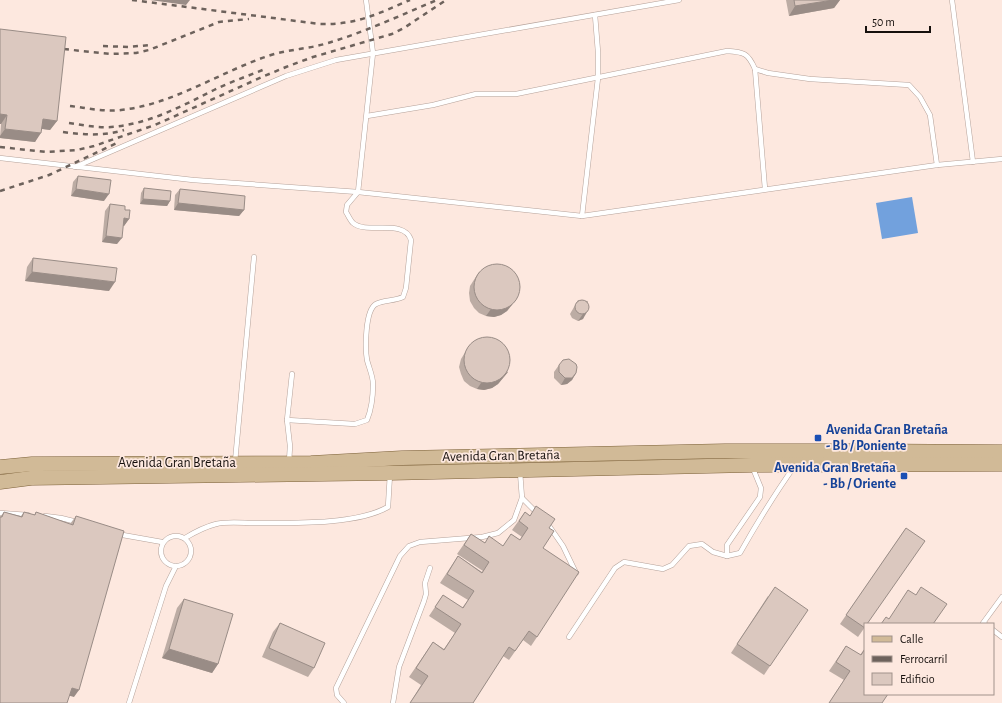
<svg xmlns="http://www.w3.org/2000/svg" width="1002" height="703" viewBox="0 0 1002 703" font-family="'Alegreya Sans',sans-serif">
<rect width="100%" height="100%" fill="#fde8df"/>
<path fill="#72a1dd" d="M912 197 918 233 882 239 876 203Z"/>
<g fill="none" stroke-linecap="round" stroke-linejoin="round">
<g stroke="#b5a29a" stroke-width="5.5">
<g id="service">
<path d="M952 0 973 162"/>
<path d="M755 69 768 73 810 79 909 85 920 97 930 115 937 165"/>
<path d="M367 116 433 105 476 94H516L727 51C744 52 748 53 755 69L765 189"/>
<path d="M0 158 193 180 358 192 582 216 937 165 1002 159"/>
<path d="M75 167 286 76 336 60 679 0"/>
<path d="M582 216 598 78V52L595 15"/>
<path d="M287 420 355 424 367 420C372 408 373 396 373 384 373 376 369 368 367 360 365 348 365 310 376 304 383 300 395 301 403 297L406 288 411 240C404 218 367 235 353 223 350 220 348 215 346 212L347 205 358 192 373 53 366 0"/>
<path d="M235 462 254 257"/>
<path d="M289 462 290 446 287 420 292 374"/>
<path d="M522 498 538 514"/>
<path d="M0 513 28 515"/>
<path d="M45 516 61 518 77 522"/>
<path d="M547 523 563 546 576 573"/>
<path d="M117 534 162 542"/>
<circle cx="176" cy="551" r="15"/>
<path d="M185 538C195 532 204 527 216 524 226 521 244 523 256 523 292 523 356 525 388 507L390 474"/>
<path d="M727 556V545L760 497 761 488 752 466"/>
<path d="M985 624 983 623 1002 597"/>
<path d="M993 630 1002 637"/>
<path d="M569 637 615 568 624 562 663 569 672 565 689 546 702 544 713 552 727 556 740 553C757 523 774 495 794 467"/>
<path d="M129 703 166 586 176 566"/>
<path d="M344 703 337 695 336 688 400 556 409 546 420 542 482 537 498 533 514 520 522 498 520 472"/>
<path d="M393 703 399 667 424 601 426 594 425 583 430 568"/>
</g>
</g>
<g stroke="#7c6139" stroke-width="15">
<g id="primary">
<path d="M0 467 32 464 311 463 402 458 725 451H860L1002 452"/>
<path d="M0 482 31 478 390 473 751 465 1002 464"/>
</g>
</g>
<use href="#service" stroke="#fff" stroke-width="4.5"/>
<use href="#primary" stroke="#d1ba97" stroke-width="14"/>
<g stroke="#6d625c" stroke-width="2.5" stroke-dasharray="5 5" stroke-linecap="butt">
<path d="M132 0 320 24C357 25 377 14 410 0"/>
<path d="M103 46 128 47 150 45"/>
<path d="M54 48 110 54 136 53 149 50 219 22 249 19"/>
<path d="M70 106C87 108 104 112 121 110 175 104 221 71 271 55 290 49 309 49 328 43 365 32 401 15 437 0"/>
<path d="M69 123C83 125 97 128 111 127 149 124 180 107 214 90 230 82 248 76 265 69"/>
<path d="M63 132C84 135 104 136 124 130"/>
<path d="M0 147 46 152 77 150 94 146 155 125 262 77 286 67 313 57 392 34 404 28 446 0"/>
<path d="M0 191 49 175 119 142"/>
</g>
</g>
<g fill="#bcaca4">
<path d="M786 0H840L834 8 789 16Z"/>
<path d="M0 29 57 121 50 130 42 129 35 142 0 138 1 124H0Z"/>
<path d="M78 176 104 201 71 196 73 182Z"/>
<path d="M144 188 170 201 167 206 140 204 141 193Z"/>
<path d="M180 189 244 210 239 216 174 210 175 195Z"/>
<path d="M110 204 125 210 129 219 124 226 123 225 117 244 102 242 105 211Z"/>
<path d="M33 258 109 291 25 281 27 267Z"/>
<path d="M479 272 512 305 507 311 501 315 494 317 486 316 479 313 474 308 470 301 469 293 470 286Z"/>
<path d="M578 300 588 301 583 319 578 321 572 318 570 314Z"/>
<path d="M469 346 508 372 498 384 492 388 484 390 477 389 470 386 464 381 461 374 459 367 461 359Z"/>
<path d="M559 365 576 373 572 380 567 384 561 385 554 378V372Z"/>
<path d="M4 512 21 516 24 512 34 515 36 512 70 524 76 516 74 697 0 517Z"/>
<path d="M525 512 549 528 543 548 537 637 531 646 523 640 509 660 503 656 473 703H410L421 685 409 677 433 642 444 649 455 633 429 616 443 595 462 608 468 600 440 583 458 556 482 572 483 571 457 554 471 534 485 543 503 546 511 534 520 540 522 537 512 530Z"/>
<path d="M906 528 865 627 858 637 840 624Z"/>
<path d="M768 596 770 666 764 675 731 653Z"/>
<path d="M184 599 218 664 212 673 162 658 177 608Z"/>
<path d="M280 623 314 668 308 677 262 657 273 632Z"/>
<path d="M846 646 860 655 865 648V694L882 703H829L844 680 829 671Z"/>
</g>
<g fill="#998c86">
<path d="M150 0H190L186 5Z"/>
<path d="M833 0H840L834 8 789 16 795 6Z"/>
<path d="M0 114 7 115 1 124H0Z"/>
<path d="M43 119 57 121 50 130 36 128Z"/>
<path d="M5 129 41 133 35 142 0 138V136Z"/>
<path d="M76 189 109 194 104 201 71 196Z"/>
<path d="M143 199 170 201 167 206 140 204Z"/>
<path d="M178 203 244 210 239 216 174 210Z"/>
<path d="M124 218 129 219 124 226 119 225Z"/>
<path d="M106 236 122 238 117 244 102 242Z"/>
<path d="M32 272 115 282 109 291 25 281Z"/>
<path d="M517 298 507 311 501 315 494 317 486 316 491 309Z"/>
<path d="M587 312 583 319 578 321 583 314Z"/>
<path d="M508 372 498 384 492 388 484 390 477 389 481 383Z"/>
<path d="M576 373 572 380 567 384 561 385 565 378Z"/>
<path d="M169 649 218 664 212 673 162 658Z"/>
<path d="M72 688 79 690 74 697 67 695Z"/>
</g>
<g fill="#dbc8bf" stroke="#998c86">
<path d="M794 0H833L795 6Z"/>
<path d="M0 29 66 37 57 121 43 119 41 133 5 129 7 115 0 114Z"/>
<path d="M78 176 111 180 109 194 76 189Z"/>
<path d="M144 188 171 191 170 201 143 199Z"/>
<path d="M180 189 245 196 244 210 178 203Z"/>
<path d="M110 204 125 206V210H130L129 219 124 218 122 238 106 236Z"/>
<path d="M33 258 117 268 115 282 32 272Z"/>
<circle cx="497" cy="287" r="23"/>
<circle cx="582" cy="307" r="7"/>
<circle cx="487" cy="360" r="23"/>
<path d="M569 359 576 364 577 367 576 373 572 378H565L559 372V365L563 360Z"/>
<path d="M536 506 555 519 549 528 554 531 543 548 579 572 537 637 529 631 515 651 509 647 473 703H410L428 676 416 668 433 642 444 650 461 624 435 607 443 595 463 608 474 591 447 574 458 556 482 573 489 562 464 545 471 534 485 543 489 536 503 546 511 534 520 540 528 528 519 521 525 512 530 516Z"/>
<path d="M4 512 22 517 24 512 35 515 36 512 73 525 76 516 124 531 79 690 72 688 67 703H0V517H2Z"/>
<path d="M906 528 925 541 867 624H865V628L846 615Z"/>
<path d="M775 587 808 610 770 666 737 644Z"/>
<path d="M921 587 947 604 933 624H881L886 617 889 619 908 590 916 595Z"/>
<path d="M184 599 233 614 218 664 169 649Z"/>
<path d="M280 623 325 643 314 668 269 648Z"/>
<path d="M846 646 861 655 865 649V694H888L882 703H829L850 671 836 662Z"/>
</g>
<g fill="#1a4fb4" stroke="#fde8df" stroke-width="1.5">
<rect x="814" y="434" width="8" height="8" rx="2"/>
<rect x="900" y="472" width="8" height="8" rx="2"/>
</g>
<g text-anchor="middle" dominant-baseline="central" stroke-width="3.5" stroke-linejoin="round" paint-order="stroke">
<g font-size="14" font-weight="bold" fill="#164399" stroke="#fde8df" text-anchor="start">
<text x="826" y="430">Avenida Gran Bretaña<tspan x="826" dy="16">- Bb / Poniente</tspan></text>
<text x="896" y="468" text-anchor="end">Avenida Gran Bretaña<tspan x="896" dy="16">- Bb / Oriente</tspan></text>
</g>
<g font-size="14" fill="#16100d" stroke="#fde8df">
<text transform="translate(501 456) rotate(-1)">Avenida Gran Bretaña</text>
<text x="177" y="463">Avenida Gran Bretaña</text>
</g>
</g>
<rect x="864" y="623" width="130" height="72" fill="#fde8df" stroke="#a1928b"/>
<rect x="872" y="636" width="20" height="6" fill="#d1ba97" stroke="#a1928b"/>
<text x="900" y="643" font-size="12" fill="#16100d">Calle</text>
<rect x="872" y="656" width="20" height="6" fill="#6d625c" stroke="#a1928b"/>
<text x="900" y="663" font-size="12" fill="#16100d">Ferrocarril</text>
<rect x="872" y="673" width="20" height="12" fill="#dbc8bf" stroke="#a1928b"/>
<text x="900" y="683" font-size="12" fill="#16100d">Edificio</text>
<path d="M866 26v6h64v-6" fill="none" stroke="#16100d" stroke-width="2"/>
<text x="872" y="26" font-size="12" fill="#16100d" stroke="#fde8df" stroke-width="3" paint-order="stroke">50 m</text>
</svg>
